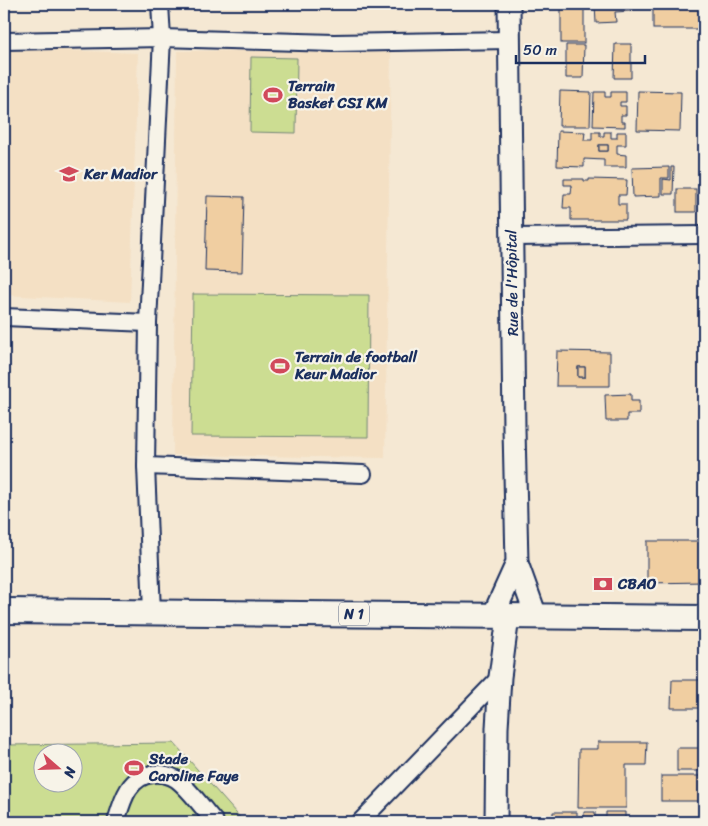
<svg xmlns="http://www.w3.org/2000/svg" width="708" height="826" viewBox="0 0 708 826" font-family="Sriracha,sans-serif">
<rect width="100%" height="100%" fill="#f5e8d3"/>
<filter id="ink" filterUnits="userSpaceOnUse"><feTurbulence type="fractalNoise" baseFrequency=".02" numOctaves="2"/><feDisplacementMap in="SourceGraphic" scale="10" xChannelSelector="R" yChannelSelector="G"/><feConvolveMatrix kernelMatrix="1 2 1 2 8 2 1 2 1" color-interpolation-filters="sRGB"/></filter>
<g filter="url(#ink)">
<g fill="#f4e0c4">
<path d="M4 48 138 53 130 302 4 295Z"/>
<path d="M391 50 385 458 173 455 177 51Z"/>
</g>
<g fill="#ccdd92" stroke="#748678" fill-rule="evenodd">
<path d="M251 57 297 58 296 133 250 132Z"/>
<path d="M193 294 369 295 368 437 191 436Z"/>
<path d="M174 743 244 822H4V745ZM42 754H72V784H42Z"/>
</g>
<g fill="#f0cea1" stroke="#1b2f5e" fill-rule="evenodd">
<rect x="561" y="4" width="23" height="39"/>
<path d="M595 4H629L630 11 615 12 616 22 596 23Z"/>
<rect x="653" y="4" width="46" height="25"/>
<path d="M615 44H631V78H614Z"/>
<path d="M566 45H584L583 78H566Z"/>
<path d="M560 91 591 92 590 126H559Z"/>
<path d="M638 91 681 92 680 131 637 130Z"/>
<path d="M594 92H605V97H611V92H626V102H620V106H626V115H621V122H625V127L593 126Z"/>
<path d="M558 131 585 132 584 140H592V132H600V136H604V132H611V138H617V132H626V145H617V154L626 155V167H604V160L584 159V167L557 166ZM599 145H608V151H599Z"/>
<rect x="599" y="145" width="9" height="6"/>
<path d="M669 167V178H661V196L633 197 632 168Z"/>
<path d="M671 167H674L673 194H663V179L671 180Z"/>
<path d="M564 179H584V181H589V179L627 180 626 195H618V204H626V220H571V208H563L564 194H571L572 185H564Z"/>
<rect x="677" y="189" width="19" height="23"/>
<path d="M207 196 244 197 242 272 205 271Z"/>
<path d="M557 351 610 352V386H556ZM578 367H585V377H578Z"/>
<rect x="578" y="367" width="7" height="10"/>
<path d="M631 394V401H639V414H627V421H606L605 395Z"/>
<path d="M647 541H704V582L647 583Z"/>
<path d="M672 680H704V708H671Z"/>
<path d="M598 742H647L646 765H626V808H578L579 749H598Z"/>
<rect x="677" y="748" width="27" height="23"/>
<rect x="661" y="776" width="43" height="25"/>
<path d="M553 812H577V820H584V812H595V817H606V812H625V822H553Z"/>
</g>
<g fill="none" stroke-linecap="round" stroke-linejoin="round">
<g stroke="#1b2f5e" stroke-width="20">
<g id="minor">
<path d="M4 41 162 38 334 43 509 40"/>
<path d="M512 237 704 235"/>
<path d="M4 317 148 323"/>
<path d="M146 466 363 474"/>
<path d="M152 612 146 466 148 323 162 38 160 4"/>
<path d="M116 822C122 802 128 776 153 774 161 773 169 775 176 779 190 789 203 809 215 822"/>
<path d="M360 822 500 677"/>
</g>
</g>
<g stroke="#1b2f5e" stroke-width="25">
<g id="major">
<path d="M509 4 514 429 517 563 536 616"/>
<path d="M493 616 517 563"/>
<path d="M496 822 497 728 500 677 508 617"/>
</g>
</g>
<g stroke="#1b2f5e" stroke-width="28">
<path id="highway" d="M4 611 704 618"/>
</g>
<use href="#minor" stroke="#f7f3e8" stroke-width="16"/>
<use href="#major" stroke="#f7f3e8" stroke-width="21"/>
<use href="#highway" stroke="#f7f3e8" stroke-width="24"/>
</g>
</g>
<defs>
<g id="stadium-bare" transform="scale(1.5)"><path d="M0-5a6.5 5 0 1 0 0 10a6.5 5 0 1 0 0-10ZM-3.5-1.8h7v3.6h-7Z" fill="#d1495b" stroke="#f7f3e8" stroke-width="2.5" paint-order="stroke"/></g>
<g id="school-bare" transform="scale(1.5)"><path d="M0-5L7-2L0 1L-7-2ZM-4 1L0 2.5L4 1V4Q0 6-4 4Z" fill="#d1495b" stroke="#f7f3e8" stroke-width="2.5" paint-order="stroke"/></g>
<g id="bank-bare" transform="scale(1.5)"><path d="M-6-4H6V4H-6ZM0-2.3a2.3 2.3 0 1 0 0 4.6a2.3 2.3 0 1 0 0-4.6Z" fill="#d1495b" stroke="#f7f3e8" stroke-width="2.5" paint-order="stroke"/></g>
</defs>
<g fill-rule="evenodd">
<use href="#stadium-bare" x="273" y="95"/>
<use href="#school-bare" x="69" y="174"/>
<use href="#stadium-bare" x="280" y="366"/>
<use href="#bank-bare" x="603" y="584"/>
<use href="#stadium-bare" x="134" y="768"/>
</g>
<g text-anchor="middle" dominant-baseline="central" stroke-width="4.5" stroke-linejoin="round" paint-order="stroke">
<rect fill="#f7f3e8" stroke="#5d6a87" stroke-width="1" x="339" y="602.5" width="30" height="23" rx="4"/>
<g font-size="14" font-weight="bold" fill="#1b2f5e">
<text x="354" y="614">N 1</text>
</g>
<g font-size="15" font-weight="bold" fill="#1b2f5e" stroke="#f7f3e8" text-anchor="start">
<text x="288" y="86">Terrain<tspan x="288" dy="17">Basket CSI KM</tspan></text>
<text x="84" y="174">Ker Madior</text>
<text x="295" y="357">Terrain de football<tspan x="295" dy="17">Keur Madior</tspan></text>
<text x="618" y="584">CBAO</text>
<text x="149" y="759">Stade<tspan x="149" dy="17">Caroline Faye</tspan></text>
</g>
<g font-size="15" fill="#1b2f5e" stroke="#f7f3e8">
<text transform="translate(512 283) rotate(-91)">Rue de l'Hôpital</text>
</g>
</g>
<rect width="708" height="826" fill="none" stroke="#f7f3e8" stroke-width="20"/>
<rect x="10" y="10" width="688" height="806" fill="none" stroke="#1b2f5e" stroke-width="2" filter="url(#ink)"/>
<g transform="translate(58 768) rotate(110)"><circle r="24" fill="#f7f3e8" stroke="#9fa5b1"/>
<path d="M0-4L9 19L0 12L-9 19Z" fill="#d1495b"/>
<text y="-8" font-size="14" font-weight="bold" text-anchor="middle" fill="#1b2f5e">N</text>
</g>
<path d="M516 55v8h129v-8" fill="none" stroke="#1b2f5e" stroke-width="2.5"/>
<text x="523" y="55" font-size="15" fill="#1b2f5e" stroke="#f7f3e8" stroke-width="4" paint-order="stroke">50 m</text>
</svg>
